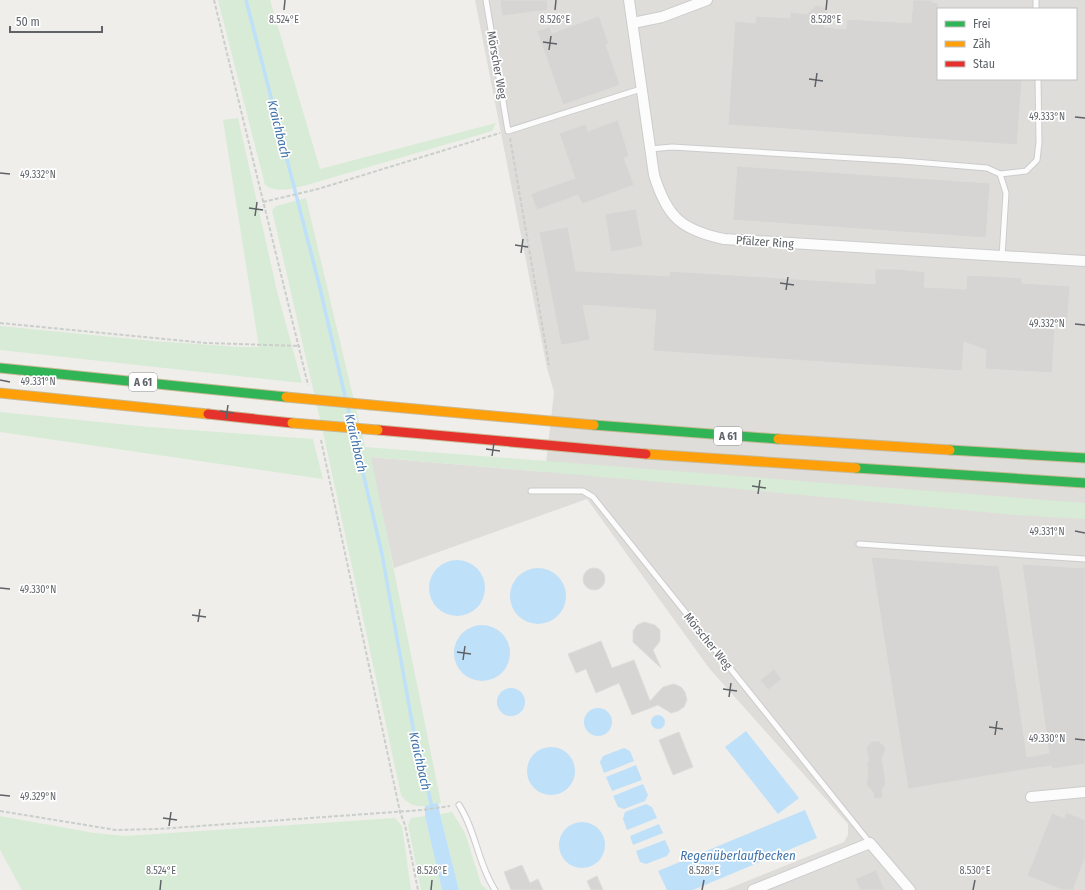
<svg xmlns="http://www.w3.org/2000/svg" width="1085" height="890" viewBox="0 0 1085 890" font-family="'Fira Sans Condensed',sans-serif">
<rect width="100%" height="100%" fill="#efeeea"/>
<path fill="#dfddda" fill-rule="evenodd" d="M475 0H1085V890H725L844 842 848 835V824L709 668 587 499 394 568 370 457 545 472 554 392 547 368ZM938 9H1076V79H938Z"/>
<g fill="#d8ebd6">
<path d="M218 0H270L320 169 496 123 492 131 307 185C293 188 278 194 265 185Z"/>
<path d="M238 118 277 291 302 383 0 350V326L153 341 240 347H259L223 120Z"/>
<path d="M306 198 365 447 1085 503V519L1016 515 696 485 371 457 441 803C425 807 411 810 401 795L325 441 272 210 276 206Z"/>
<path d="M0 412 149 427 313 439 323 479 0 432Z"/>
<path d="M452 812 465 833 481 884 487 890H459L440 814Z"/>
<path d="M0 816 94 833 126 836 395 818 402 826 411 890H22L0 850Z"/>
<path d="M425 816 442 890H421L408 825 411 818Z"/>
</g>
<g fill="#bfe0f9">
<circle cx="457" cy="588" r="28"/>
<circle cx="538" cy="596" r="28"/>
<circle cx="482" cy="653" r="28"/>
<circle cx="511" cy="702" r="14"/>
<circle cx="598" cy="722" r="14"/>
<circle cx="658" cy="722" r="7"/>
<path d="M746 731 799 798 778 814 725 747Z"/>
<circle cx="551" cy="771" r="24"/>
<path d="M624 748 630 751 634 761 604 773 600 762 603 756Z"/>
<path d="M636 765 642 780 612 791 606 777Z"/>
<path d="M643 784 648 795 645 801 624 809 618 807 613 796Z"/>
<path d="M438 803 440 814 459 890H442L425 816V806Z"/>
<path d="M646 804 652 807 657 818 627 830 623 819 625 812Z"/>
<path d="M805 810 817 838 693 890H667L658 871Z"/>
<circle cx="582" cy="845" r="23"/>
<path d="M659 824 663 833 633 845 630 836Z"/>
<path d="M665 840 670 851 667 856 646 864 640 862 636 851Z"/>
</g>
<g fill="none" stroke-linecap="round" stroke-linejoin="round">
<g stroke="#bfe0f9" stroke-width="3.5">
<path d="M246 0 319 284 345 396"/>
<path d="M348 408 351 422"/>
<path d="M354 434 382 554 414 733 432 807"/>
</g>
</g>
<g fill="#d6d5d3" stroke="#deddd9">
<path d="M500 0H547L548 10 502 16Z"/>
<path d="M913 0H932V2L938 3V79H1022L1017 145 728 125 735 21 755 23 756 16 790 18V12L807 14 816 5 824 7 827 11V15L824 27 846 29 847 19 911 23Z"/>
<path d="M599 16 609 44 606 45 620 85 563 105 537 31 550 27 552 33Z"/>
<path d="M618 120 629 156 624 158 634 185 582 204 578 195 537 210 531 194 575 178 559 133 586 124 588 131Z"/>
<path d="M737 166 990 183 986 238 733 220Z"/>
<path d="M636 209 643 246 611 252 605 214Z"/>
<path d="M568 227 576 271 669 276 670 271 875 284V269H897L925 272 924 287 966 289 967 275 1022 278V283L1070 286 1067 327 1055 326 1052 373 985 369 986 350 964 342 962 371 653 351 656 310 583 305 590 340 561 345 539 232Z"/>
<path d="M871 557 999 566 1027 757 1049 753 1022 564 1085 568V764L1052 769 1051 766 1028 769 908 789Z"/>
<circle cx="594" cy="579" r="11"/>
<path d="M644 622 655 625 660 630V641L653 650 661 668 633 642V631L637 625Z"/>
<path d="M601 641 612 668 634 660 650 701 663 687 674 684 681 687 685 692 687 700 684 707 678 711 671 713 658 705 632 715 619 683 596 693 586 669 576 673 568 654Z"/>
<path d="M774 669 782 679 768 690 760 680Z"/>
<path d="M679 732 693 767 673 775 659 740Z"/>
<path d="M872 741H879L886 748 882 758 886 783 882 791 883 798 874 799 873 792 866 784 868 776 867 761H869L866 748Z"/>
<path d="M1066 812 1085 820V858L1073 890H1063L1027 876 1052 813 1064 818Z"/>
<path d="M522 865 530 883 538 879 543 890H511L504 872Z"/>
<path d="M876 870 885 890H860L855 879Z"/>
<path d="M597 876 603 890H591L587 881Z"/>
</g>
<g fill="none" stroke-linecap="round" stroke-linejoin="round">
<g stroke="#cbcccc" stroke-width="7">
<g id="lane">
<path d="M486 0 508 131 641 89"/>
<path d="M1036 0V9"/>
<path d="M650 149 672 147 902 161 987 168 1000 174 1006 193 1002 257"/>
<path d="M1000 174 1026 171 1037 160 1039 142 1038 79"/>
<path d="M531 491H583L593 497 870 843"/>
<path d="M859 544 1085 559"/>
<path d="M459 805C476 831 478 864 495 890"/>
</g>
</g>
<g stroke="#cbcccc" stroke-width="12">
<g id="street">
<path d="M629 0 654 175C667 217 681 230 724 239L1085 261"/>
<path d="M633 23 662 17 707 0"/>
<path d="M1031 797 1085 792"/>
<path d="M753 890 870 843 910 890"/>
</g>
</g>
<g stroke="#c8b996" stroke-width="11">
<g id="fast">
<path d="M0 368 286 397"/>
<path d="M594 425 778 439"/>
<path d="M950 450 1085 458"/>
<path d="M856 468 1085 483"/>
</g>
</g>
<g stroke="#c8b996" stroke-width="11">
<g id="slow">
<path d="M0 393 208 414"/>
<path d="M371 405 594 425"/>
<path d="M778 439 950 450"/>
<path d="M646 454 856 468"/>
</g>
</g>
<g stroke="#c8b996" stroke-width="11">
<g id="jam">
<path d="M208 414 292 423"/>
<path d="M378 430 646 454"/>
</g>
</g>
<g stroke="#cacfcc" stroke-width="2" stroke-dasharray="4 2" stroke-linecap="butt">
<path d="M214 0 308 385"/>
<path d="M510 138 549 365"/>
<path d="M263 202 318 189 500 133"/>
<path d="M0 323 206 343 300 346"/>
<path d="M321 440 400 812 405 825 418 890"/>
<path d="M0 811 116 830 158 829 422 810 450 806"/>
</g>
<use href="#lane" stroke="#fdfcfc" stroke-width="5"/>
<use href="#street" stroke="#fdfcfc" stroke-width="10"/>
<use href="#fast" stroke="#30b455" stroke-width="9"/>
<use href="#slow" stroke="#ff9f0a" stroke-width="9"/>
<use href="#jam" stroke="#e5322d" stroke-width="9"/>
<g stroke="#c8b996" stroke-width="11" stroke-linecap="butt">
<g id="slow-bridge">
<path d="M286 397 371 405"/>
<path d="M292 423 378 430"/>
</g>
</g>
<use href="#slow-bridge" stroke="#ff9f0a" stroke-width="9"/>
</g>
<path fill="none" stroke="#5f6368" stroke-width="1.5" d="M284 10 285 0M555 10 556 0M826 10 827 0M543 42 557 44M549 50 551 36M809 79 823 81M815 87 817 73M1075 117 1085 118M0 173 10 174M249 208 263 210M255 216 257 202M515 245 528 247M521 253 523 239M780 283 794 285M786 290 788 277M1075 324 1085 325M0 380 10 382M220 411 234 413M226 419 228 405M486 449 500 451M492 456 494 443M752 486 766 488M758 494 760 480M1075 531 1085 533M0 588 10 589M192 615 206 617M198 622 200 609M457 652 471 654M463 660 465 646M723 689 737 691M729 697 731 683M989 727 1003 729M995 735 997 721M1075 739 1085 740M0 795 10 796M163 818 177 820M169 826 171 812M160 890 161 880M431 890 432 880M702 890 704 880M973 890 975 880"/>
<g text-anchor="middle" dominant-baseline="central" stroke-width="3.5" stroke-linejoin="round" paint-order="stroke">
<g fill="#fff" stroke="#8f9295" stroke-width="1">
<rect x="129" y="373" width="28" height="18" rx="3"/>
<rect x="714" y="427" width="28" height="18" rx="3"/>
</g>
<g font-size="11" font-weight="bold" fill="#5f6368">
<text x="143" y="382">A 61</text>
<text x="728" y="436">A 61</text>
</g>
<g font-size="12" fill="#5f6368" stroke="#fff">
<text transform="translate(497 65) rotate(80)">Mörscher Weg</text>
<text transform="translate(765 242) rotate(4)">Pfälzer Ring</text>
<text transform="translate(708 641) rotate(51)">Mörscher Weg</text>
</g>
<g font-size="13" font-style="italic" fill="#4174aa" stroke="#fff">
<text transform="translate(279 129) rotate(76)">Kraichbach</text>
<text transform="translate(356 443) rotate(77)">Kraichbach</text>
<text transform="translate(420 761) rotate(77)">Kraichbach</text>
<text x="738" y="855">Regenüberlaufbecken</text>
</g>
</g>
<g font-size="10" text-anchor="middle" fill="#5f6368" stroke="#fff" stroke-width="3.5" stroke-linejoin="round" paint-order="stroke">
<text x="284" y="23">8.524°E</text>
<text x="555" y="23">8.526°E</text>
<text x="826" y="23">8.528°E</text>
<text x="1047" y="120">49.333°N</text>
<text x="38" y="178">49.332°N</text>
<text x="1047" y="327">49.332°N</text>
<text x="38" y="385">49.331°N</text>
<text x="1047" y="535">49.331°N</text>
<text x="38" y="593">49.330°N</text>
<text x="1047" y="742">49.330°N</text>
<text x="38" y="800">49.329°N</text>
<text x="161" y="874">8.524°E</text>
<text x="432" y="874">8.526°E</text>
<text x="704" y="874">8.528°E</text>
<text x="975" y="874">8.530°E</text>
</g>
<rect x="937" y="8" width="140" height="72" fill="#ffffff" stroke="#bfc1c3"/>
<rect x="945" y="21" width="20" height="6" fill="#30b455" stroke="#bfc1c3"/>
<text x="973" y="28" font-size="12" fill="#5f6368">Frei</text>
<rect x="945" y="41" width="20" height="6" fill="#ff9f0a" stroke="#bfc1c3"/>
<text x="973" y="48" font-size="12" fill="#5f6368">Zäh</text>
<rect x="945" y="61" width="20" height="6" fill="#e5322d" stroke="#bfc1c3"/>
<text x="973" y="68" font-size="12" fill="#5f6368">Stau</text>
<path d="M10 26v6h92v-6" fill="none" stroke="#5f6368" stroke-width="2"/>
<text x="16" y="26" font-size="12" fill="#5f6368" stroke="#ffffff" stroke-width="3" paint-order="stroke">50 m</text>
</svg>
